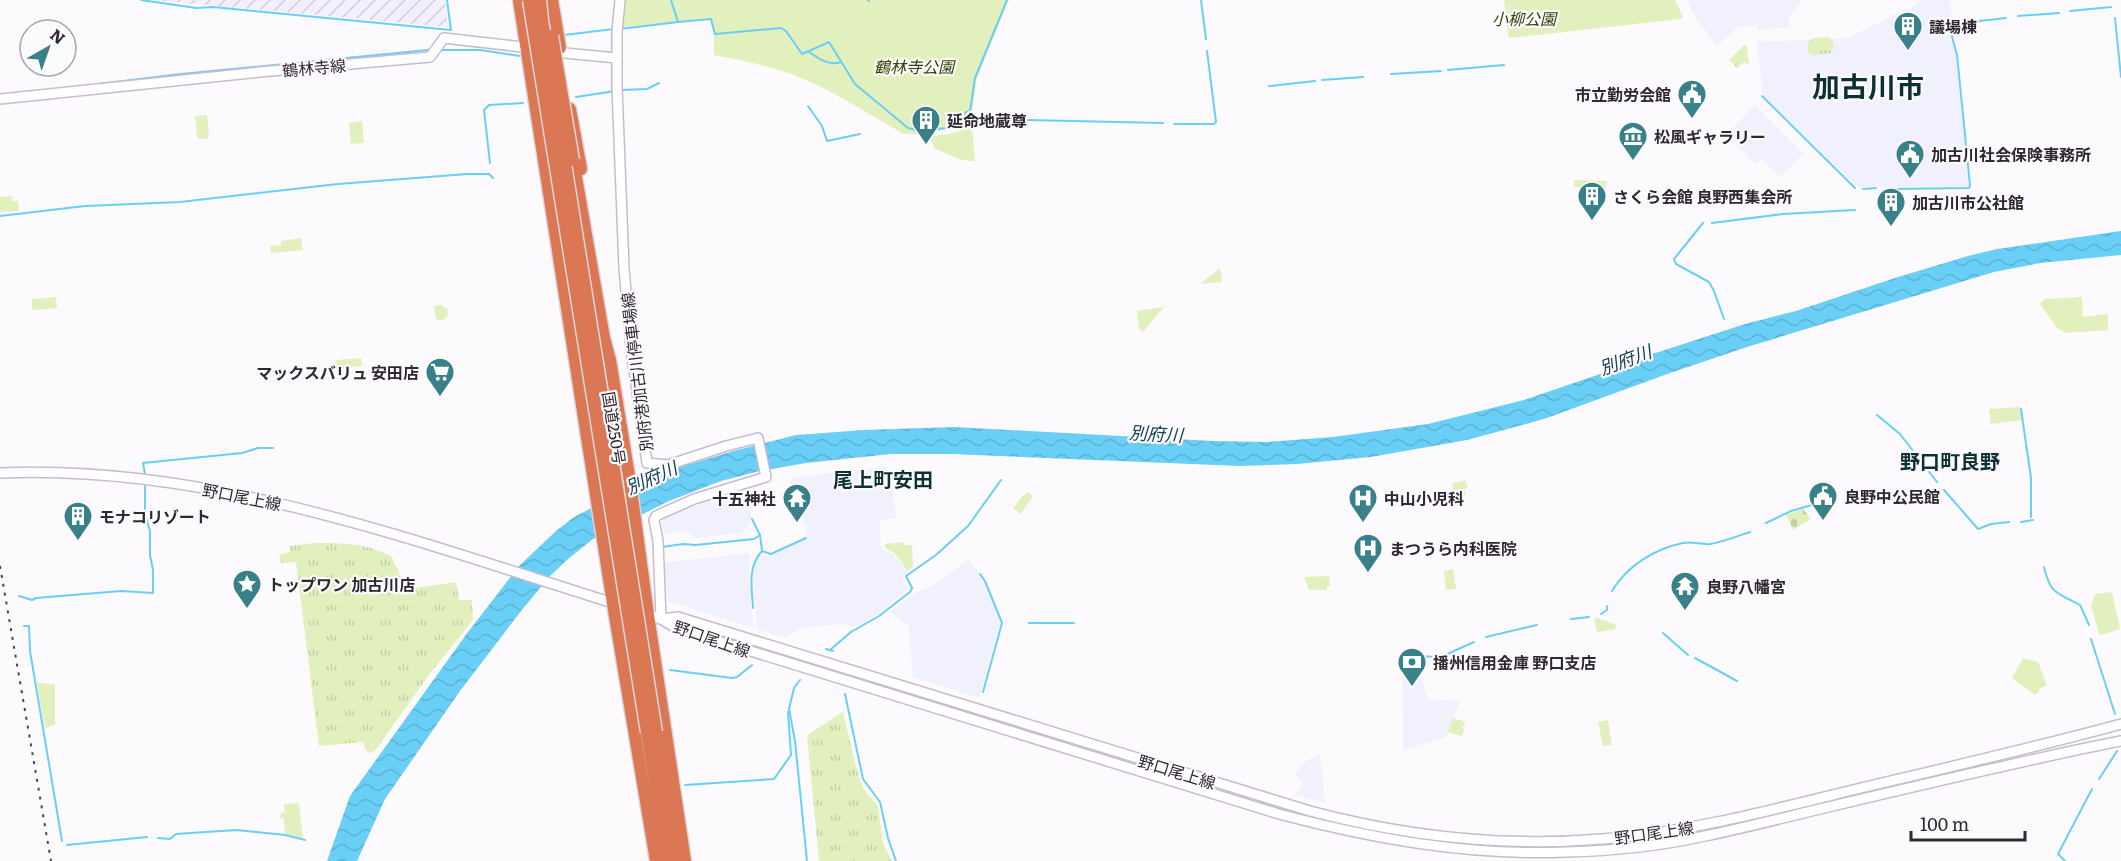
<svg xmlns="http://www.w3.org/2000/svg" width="2121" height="861" viewBox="0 0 2121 861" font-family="Literata,'Noto Sans JP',serif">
<defs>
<pattern id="industrial-furrows" width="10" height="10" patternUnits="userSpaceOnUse" patternTransform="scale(1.5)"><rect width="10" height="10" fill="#f4effc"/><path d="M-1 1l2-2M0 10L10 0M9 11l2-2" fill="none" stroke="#d2cdd8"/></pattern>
<pattern id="grass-tufts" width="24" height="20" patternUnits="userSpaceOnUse" patternTransform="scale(1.5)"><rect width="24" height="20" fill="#e2f0be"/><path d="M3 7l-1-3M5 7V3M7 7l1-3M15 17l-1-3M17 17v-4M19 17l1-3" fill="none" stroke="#c2cea4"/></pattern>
<pattern id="cemetery-stones" width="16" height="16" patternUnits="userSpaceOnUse" patternTransform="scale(1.5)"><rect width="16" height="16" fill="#e2f0be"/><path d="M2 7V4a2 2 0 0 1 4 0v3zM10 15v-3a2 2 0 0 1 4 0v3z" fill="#c2cea4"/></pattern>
<pattern id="water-waves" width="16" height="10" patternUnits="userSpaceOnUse" patternTransform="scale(1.5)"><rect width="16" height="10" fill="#69cff6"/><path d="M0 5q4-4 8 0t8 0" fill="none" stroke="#5bb2d3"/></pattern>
</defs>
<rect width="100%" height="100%" fill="#fdfafe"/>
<g fill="#f1f0fd">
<path d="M1687 0H1803L1789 16 1790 27 1758 30 1757 25 1738 27 1717 46 1695 17Z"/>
<path d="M1925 0H1950L1969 184 1967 188 1858 187 1763 96 1757 42 1847 38Z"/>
<path d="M1755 105 1804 154 1779 177 1761 159 1755 164 1726 135Z"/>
<path d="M885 467 891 470 896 518 880 520 881 549 893 554 905 568 906 572 903 577 908 589 873 618 852 627 846 624 804 627 784 638 757 629 753 581 754 567 757 560 760 556 772 555 807 538 802 513 793 512 790 478Z"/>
<path d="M741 493 745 496 751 514 748 527 742 533 695 538 688 531 664 534 662 517 686 505Z"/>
<path d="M750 553 749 574 753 628 668 601 664 563Z"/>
<path d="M968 560 973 564 985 581 1000 623 979 698 913 677 909 626 901 622 891 611 915 593 934 585Z"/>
<path d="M1402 656 1410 657 1413 660 1423 683 1427 699 1460 701 1446 737 1403 750Z"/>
<path d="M1320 754 1325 803 1294 795 1304 786 1295 774 1305 761Z"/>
</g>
<path fill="url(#industrial-furrows)" d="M152 0H445L448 27Z"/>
<g fill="url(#grass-tufts)">
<path d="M1828 37 1833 41 1834 46 1831 53 1814 55 1808 52 1807 44 1813 38Z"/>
<path d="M1744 45 1747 46 1749 65 1744 62 1737 68 1729 60Z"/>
<path d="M1574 180 1607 181 1606 188 1574 187Z"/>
<path d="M315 543C342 543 368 543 392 557L394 563 399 571 398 574 401 576 402 590 456 582 459 600H472L473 620 429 675 375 751 370 753 365 749 363 742 319 746 296 562 281 563 279 555 290 552V546Z"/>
<path d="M843 712 855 763 863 788 878 806 883 843 892 861H819L807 735Z"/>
</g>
<path fill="url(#cemetery-stones)" d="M1803 509 1811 519 1793 530 1786 515Z"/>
<g fill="#e2f0be">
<path d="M624 0H1009L977 78 972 113 967 123C952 128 916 138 902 133 866 113 830 88 791 74 766 65 739 60 714 55V37L710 20 623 27 620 24Z"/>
<path d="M1504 0H1675L1683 17 1681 19 1511 38 1508 36Z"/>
<path d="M207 115 209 136 207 139H200L197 137 195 116Z"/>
<path d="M362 121 364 143 351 144 349 123Z"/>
<path d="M972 126 975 161C962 163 946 153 934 148L933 142 927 140 928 137 954 133Z"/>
<path d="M12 196 13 201H18L19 211 0 212V197Z"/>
<path d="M301 238 303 250 271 253 270 246 281 245V241Z"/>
<path d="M1220 268 1222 282 1200 284Z"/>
<path d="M56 297 57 308 32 310V299Z"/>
<path d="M2082 297 2083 317 2108 314V330L2066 333 2057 328 2040 304 2044 299Z"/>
<path d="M443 305 444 308H447L448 315 444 320H436L434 306Z"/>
<path d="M1164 307 1143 332 1139 330 1137 311Z"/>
<path d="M361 358 362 366 337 368 336 360Z"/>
<path d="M2020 407 2022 420 1991 424 1989 409Z"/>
<path d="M1465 480 1468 488 1464 489 1466 496 1455 499 1452 484Z"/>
<path d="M1028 492 1033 496 1021 514 1013 508 1023 495H1025Z"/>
<path d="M904 542 905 545H912L913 567 907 571C901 561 896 552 885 548V544Z"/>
<path d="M1453 569 1456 589 1446 590 1444 571Z"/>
<path d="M1329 576 1330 586H1327V590H1309L1304 577Z"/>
<path d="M2112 592 2120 629 2102 635 2099 634 2091 605 2095 594Z"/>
<path d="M1597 618 1615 624 1616 629 1597 632 1594 619Z"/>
<path d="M2023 658 2038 662 2047 685 2039 689V692L2035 695 2012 678Z"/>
<path d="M37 683 55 684V724L45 729Z"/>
<path d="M1453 718 1466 722 1462 728 1464 729 1462 736 1448 732Z"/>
<path d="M1608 720 1612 745 1603 746 1598 722Z"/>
<path d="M299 803 303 839 285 834 284 819 280 818 281 813 285 812 284 804Z"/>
</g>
<path fill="url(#water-waves)" d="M2121 231V255L2040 263 1994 272 1747 347 1670 373 1544 419 1467 440 1371 457 1297 464 1240 466 953 454H891L806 463 760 471 721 481 669 501 593 539 568 559 550 576 521 611 460 691 385 799 357 861H327L350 796 468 632 519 566 556 531 574 517 648 479 677 468 733 451 796 435 864 430 954 427 1212 441 1267 442 1333 437 1428 424 1524 400 1606 372 1634 360 1745 324 1796 311 1895 278 1968 256 1997 249Z"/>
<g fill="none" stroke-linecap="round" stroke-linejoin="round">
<g stroke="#69cff6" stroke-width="2">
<path d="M141 0 196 8 213 7 451 30 447 0"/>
<path d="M868 0 869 1"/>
<path d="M1201 0 1206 39"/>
<path d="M2070 11 2111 7"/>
<path d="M2018 16 2059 13"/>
<path d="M2115 18 2121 77"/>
<path d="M678 22 711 19 715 34 781 28 786 31 802 54 829 42 855 84 908 128 919 131 947 128 959 124 966 112 970 111 975 78 1007 0"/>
<path d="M1970 22 2006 18"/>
<path d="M620 29 678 22 671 0"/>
<path d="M564 35 614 29"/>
<path d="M440 50H480L520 56"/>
<path d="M809 52C819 59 829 66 841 62"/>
<path d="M1448 70 1504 65"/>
<path d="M1391 74 1441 71"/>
<path d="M1322 80 1363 77"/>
<path d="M98 84 181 74 428 50"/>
<path d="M1269 86 1315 81"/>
<path d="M621 90 647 89 659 83"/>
<path d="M1762 96 1855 188"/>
<path d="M576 97 615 91"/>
<path d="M808 106 822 126 827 141 860 134"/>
<path d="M982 119 1163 123"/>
<path d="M1174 124H1214L1216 122 1207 51"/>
<path d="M490 163 484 110 489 105 523 103"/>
<path d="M1863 189 1876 188"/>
<path d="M1895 189 1969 188 1970 185 1957 55 1951 33"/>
<path d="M617 210 619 249"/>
<path d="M0 216 85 206 180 202 338 184 467 174H489L493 178"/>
<path d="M1703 223 1674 259 1676 264 1709 282 1714 291 1724 319"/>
<path d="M1712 223 1783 214 1855 210"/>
<path d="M2021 409 2031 478V517"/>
<path d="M1877 415 1900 434 1937 482"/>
<path d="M145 474 143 463 242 453 258 448H273"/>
<path d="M1944 490 1978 529 1991 524 2009 522"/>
<path d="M752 519 760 535 762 551 771 554 806 538"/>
<path d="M2021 522 2033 520"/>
<path d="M1766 523 1791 511 1819 503"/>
<path d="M662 547 683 544 696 545 754 539 760 535"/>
<path d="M2044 567C2051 596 2057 592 2080 605L2089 625"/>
<path d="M980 574 985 581 1002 623 983 692"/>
<path d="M1612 591C1627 566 1654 549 1683 543 1693 541 1701 545 1710 544 1723 542 1738 536 1750 532"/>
<path d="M19 596 32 600 36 598 121 591 153 593V570L150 555V531L145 514V486"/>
<path d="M753 608C752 588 747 567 762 551"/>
<path d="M1601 614 1607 610V606"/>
<path d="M1571 619 1589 617"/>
<path d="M1029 623H1074"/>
<path d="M24 626H29L30 651 62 841"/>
<path d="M1663 633 1688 655"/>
<path d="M1486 637 1537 625"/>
<path d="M2091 639 2115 714"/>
<path d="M826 649 833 651"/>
<path d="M830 650 851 632 879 616 910 592 912 588 906 576 936 555 968 526 1001 480"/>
<path d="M1402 655 1436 657"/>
<path d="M1445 655 1474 642"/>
<path d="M1695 658 1737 681"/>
<path d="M670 670 732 678 737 677 752 665"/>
<path d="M800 680 794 688 789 709 795 741 807 861"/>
<path d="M845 694 863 779 880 802 888 838 896 861"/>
<path d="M2099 779 2117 751"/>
<path d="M685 785 774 779 791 755 788 712"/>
<path d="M158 838 170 839 176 834 236 830 285 835 305 840"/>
<path d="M67 845 147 837"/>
<path d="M2065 861 2058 854 2092 789"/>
</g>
<g stroke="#c9bbce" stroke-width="12">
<g id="secondary">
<path d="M620 0 617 32V87L624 268 631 349 647 463 668 465 726 446 758 438 766 477 694 499 656 516 654 520 658 541 661 619"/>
<path d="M554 52 617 58"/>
<path d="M0 99 260 72 430 57 444 38 531 48"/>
<path d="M0 473C212 464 417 542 616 604"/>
<path d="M644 613 661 619 676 628 1279 814C1374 839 1468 856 1566 852 1612 851 1660 846 1705 836 1744 828 1782 818 1820 809 1920 785 2020 761 2121 741"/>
<path d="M661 619 678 617 1310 811C1404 836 1505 847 1602 839 1691 832 1779 808 1865 787 1951 767 2036 747 2121 724"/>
</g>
</g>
<g stroke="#d9d8da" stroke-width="15">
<g id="highway">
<path d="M519 0 613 604 656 861"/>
<path d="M552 0 560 48"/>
<path d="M570 109 581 169"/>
<path d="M573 160 604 338 610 360 630 482 648 615 685 861"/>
<path d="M647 732 667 860"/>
<path d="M656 732 675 861"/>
</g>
</g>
<use href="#secondary" stroke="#fff" stroke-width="9"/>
<use href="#highway" stroke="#db7754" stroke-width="12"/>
<path stroke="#4a454c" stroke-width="2" stroke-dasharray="3 6" stroke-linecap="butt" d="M0 566 51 861"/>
<g stroke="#d9d8da" stroke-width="15" stroke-linecap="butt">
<g id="highway-bridge">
<path d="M529 0 647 732"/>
<path d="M540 0 542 20 656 732"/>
<path d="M552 36 573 160"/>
</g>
</g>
<use href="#highway-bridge" stroke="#db7754" stroke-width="12"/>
</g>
<defs>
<g id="building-pin" transform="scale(1.5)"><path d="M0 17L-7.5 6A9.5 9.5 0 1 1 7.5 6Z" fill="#398188" stroke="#fdfafe"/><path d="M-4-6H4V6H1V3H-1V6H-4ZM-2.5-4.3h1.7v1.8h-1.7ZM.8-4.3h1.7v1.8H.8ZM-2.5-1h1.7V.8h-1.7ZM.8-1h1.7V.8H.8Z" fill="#fff"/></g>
<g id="civic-pin" transform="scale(1.5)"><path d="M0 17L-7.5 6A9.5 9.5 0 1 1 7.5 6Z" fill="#398188" stroke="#fdfafe"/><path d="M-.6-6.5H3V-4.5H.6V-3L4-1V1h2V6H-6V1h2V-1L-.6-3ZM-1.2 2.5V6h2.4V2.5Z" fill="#fff"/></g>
<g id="museum-pin" transform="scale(1.5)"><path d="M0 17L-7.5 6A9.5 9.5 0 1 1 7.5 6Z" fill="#398188" stroke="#fdfafe"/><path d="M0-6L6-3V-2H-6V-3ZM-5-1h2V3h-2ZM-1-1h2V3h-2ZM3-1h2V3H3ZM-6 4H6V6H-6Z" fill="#fff"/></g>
<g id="supermarket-pin" transform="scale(1.5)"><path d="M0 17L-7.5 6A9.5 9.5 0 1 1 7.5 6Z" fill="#398188" stroke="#fdfafe"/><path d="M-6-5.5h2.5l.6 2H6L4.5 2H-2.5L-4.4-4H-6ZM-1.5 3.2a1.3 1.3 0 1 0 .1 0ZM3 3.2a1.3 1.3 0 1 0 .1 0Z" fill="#fff"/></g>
<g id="temple-pin" transform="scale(1.5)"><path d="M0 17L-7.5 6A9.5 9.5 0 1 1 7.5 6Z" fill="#398188" stroke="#fdfafe"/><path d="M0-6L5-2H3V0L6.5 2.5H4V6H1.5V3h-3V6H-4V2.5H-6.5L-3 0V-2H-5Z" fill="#fff"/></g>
<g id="hospital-pin" transform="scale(1.5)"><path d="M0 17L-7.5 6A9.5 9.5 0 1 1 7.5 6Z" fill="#398188" stroke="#fdfafe"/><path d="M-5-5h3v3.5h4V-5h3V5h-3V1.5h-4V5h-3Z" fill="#fff"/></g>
<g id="sight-pin" transform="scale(1.5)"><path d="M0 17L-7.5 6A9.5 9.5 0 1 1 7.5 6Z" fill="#398188" stroke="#fdfafe"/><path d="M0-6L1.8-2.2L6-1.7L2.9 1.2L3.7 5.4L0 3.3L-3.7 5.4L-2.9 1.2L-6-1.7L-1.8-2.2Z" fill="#fff"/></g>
<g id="bank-pin" transform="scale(1.5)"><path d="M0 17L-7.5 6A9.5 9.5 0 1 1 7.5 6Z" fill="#398188" stroke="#fdfafe"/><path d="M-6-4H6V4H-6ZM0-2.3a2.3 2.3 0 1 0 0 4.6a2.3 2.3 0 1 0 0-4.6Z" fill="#fff"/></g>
</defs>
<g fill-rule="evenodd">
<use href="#building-pin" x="1908" y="26"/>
<use href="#civic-pin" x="1692" y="94"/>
<use href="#building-pin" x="926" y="120"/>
<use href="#museum-pin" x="1633" y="136"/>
<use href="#civic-pin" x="1910" y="154"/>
<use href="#building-pin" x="1592" y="196"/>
<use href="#building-pin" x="1891" y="202"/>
<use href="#supermarket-pin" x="440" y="372"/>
<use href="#civic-pin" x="1823" y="496"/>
<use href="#temple-pin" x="797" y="498"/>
<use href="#hospital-pin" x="1363" y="498"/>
<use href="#building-pin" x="78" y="516"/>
<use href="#hospital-pin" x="1368" y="548"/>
<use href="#sight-pin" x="247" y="584"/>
<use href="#temple-pin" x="1685" y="586"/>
<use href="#bank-pin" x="1412" y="662"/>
</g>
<g text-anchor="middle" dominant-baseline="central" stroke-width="4.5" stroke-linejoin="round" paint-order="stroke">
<g font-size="16" font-style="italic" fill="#354101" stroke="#fdfafe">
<text x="1524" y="18">小柳公園</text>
<text x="914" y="66">鶴林寺公園</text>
</g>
<g font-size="16" font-weight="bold" fill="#2e2930" stroke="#fdfafe" text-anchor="start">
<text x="1929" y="26">議場棟</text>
<text x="1671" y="94" text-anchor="end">市立勤労会館</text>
<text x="947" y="120">延命地蔵尊</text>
<text x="1654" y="136">松風ギャラリー</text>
<text x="1931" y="154">加古川社会保険事務所</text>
<text x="1613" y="196">さくら会館 良野西集会所</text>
<text x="1912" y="202">加古川市公社館</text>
<text x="419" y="372" text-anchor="end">マックスバリュ 安田店</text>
<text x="1844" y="496">良野中公民館</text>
<text x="776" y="498" text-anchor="end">十五神社</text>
<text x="1384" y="498">中山小児科</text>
<text x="99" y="516">モナコリゾート</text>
<text x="1389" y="548">まつうら内科医院</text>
<text x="268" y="584">トップワン 加古川店</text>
<text x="1706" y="586">良野八幡宮</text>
<text x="1433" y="662">播州信用金庫 野口支店</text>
</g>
<g font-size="16" fill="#2e2930" stroke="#fdfafe">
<text transform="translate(314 67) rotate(-5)">鶴林寺線</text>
<text transform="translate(636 372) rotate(-97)">別府港加古川停車場線</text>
<text transform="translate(615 428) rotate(81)">国道250号</text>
<text transform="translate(242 496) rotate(11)">野口尾上線</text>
<text transform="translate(712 638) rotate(19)">野口尾上線</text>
<text transform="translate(1177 771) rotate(17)">野口尾上線</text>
<text transform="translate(1654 832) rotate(-8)">野口尾上線</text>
</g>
<g font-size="18" font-style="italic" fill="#134051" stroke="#fdfafe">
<text transform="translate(1625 359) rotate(-20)">別府川</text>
<text transform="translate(1156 433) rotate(3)">別府川</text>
<text transform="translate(651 477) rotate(-24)">別府川</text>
</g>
<g font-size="20" font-weight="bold" fill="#0d3033" stroke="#fdfafe">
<text x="1950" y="460">野口町良野</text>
<text x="883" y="478">尾上町安田</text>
</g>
<g font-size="28" font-weight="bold" fill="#0d3033" stroke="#fdfafe">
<text x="1868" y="85">加古川市</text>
</g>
</g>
<g transform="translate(48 48) rotate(40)"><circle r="28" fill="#fdfafe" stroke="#aaa6ac" stroke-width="1.5"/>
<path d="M0-4.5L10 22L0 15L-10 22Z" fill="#398188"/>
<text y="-9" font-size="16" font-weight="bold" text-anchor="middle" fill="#2e2930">N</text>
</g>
<path d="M1911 831v9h114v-9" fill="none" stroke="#2e2930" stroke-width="3"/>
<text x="1920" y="831" font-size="18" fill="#2e2930" stroke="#fdfafe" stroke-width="4.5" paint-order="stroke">100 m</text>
</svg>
